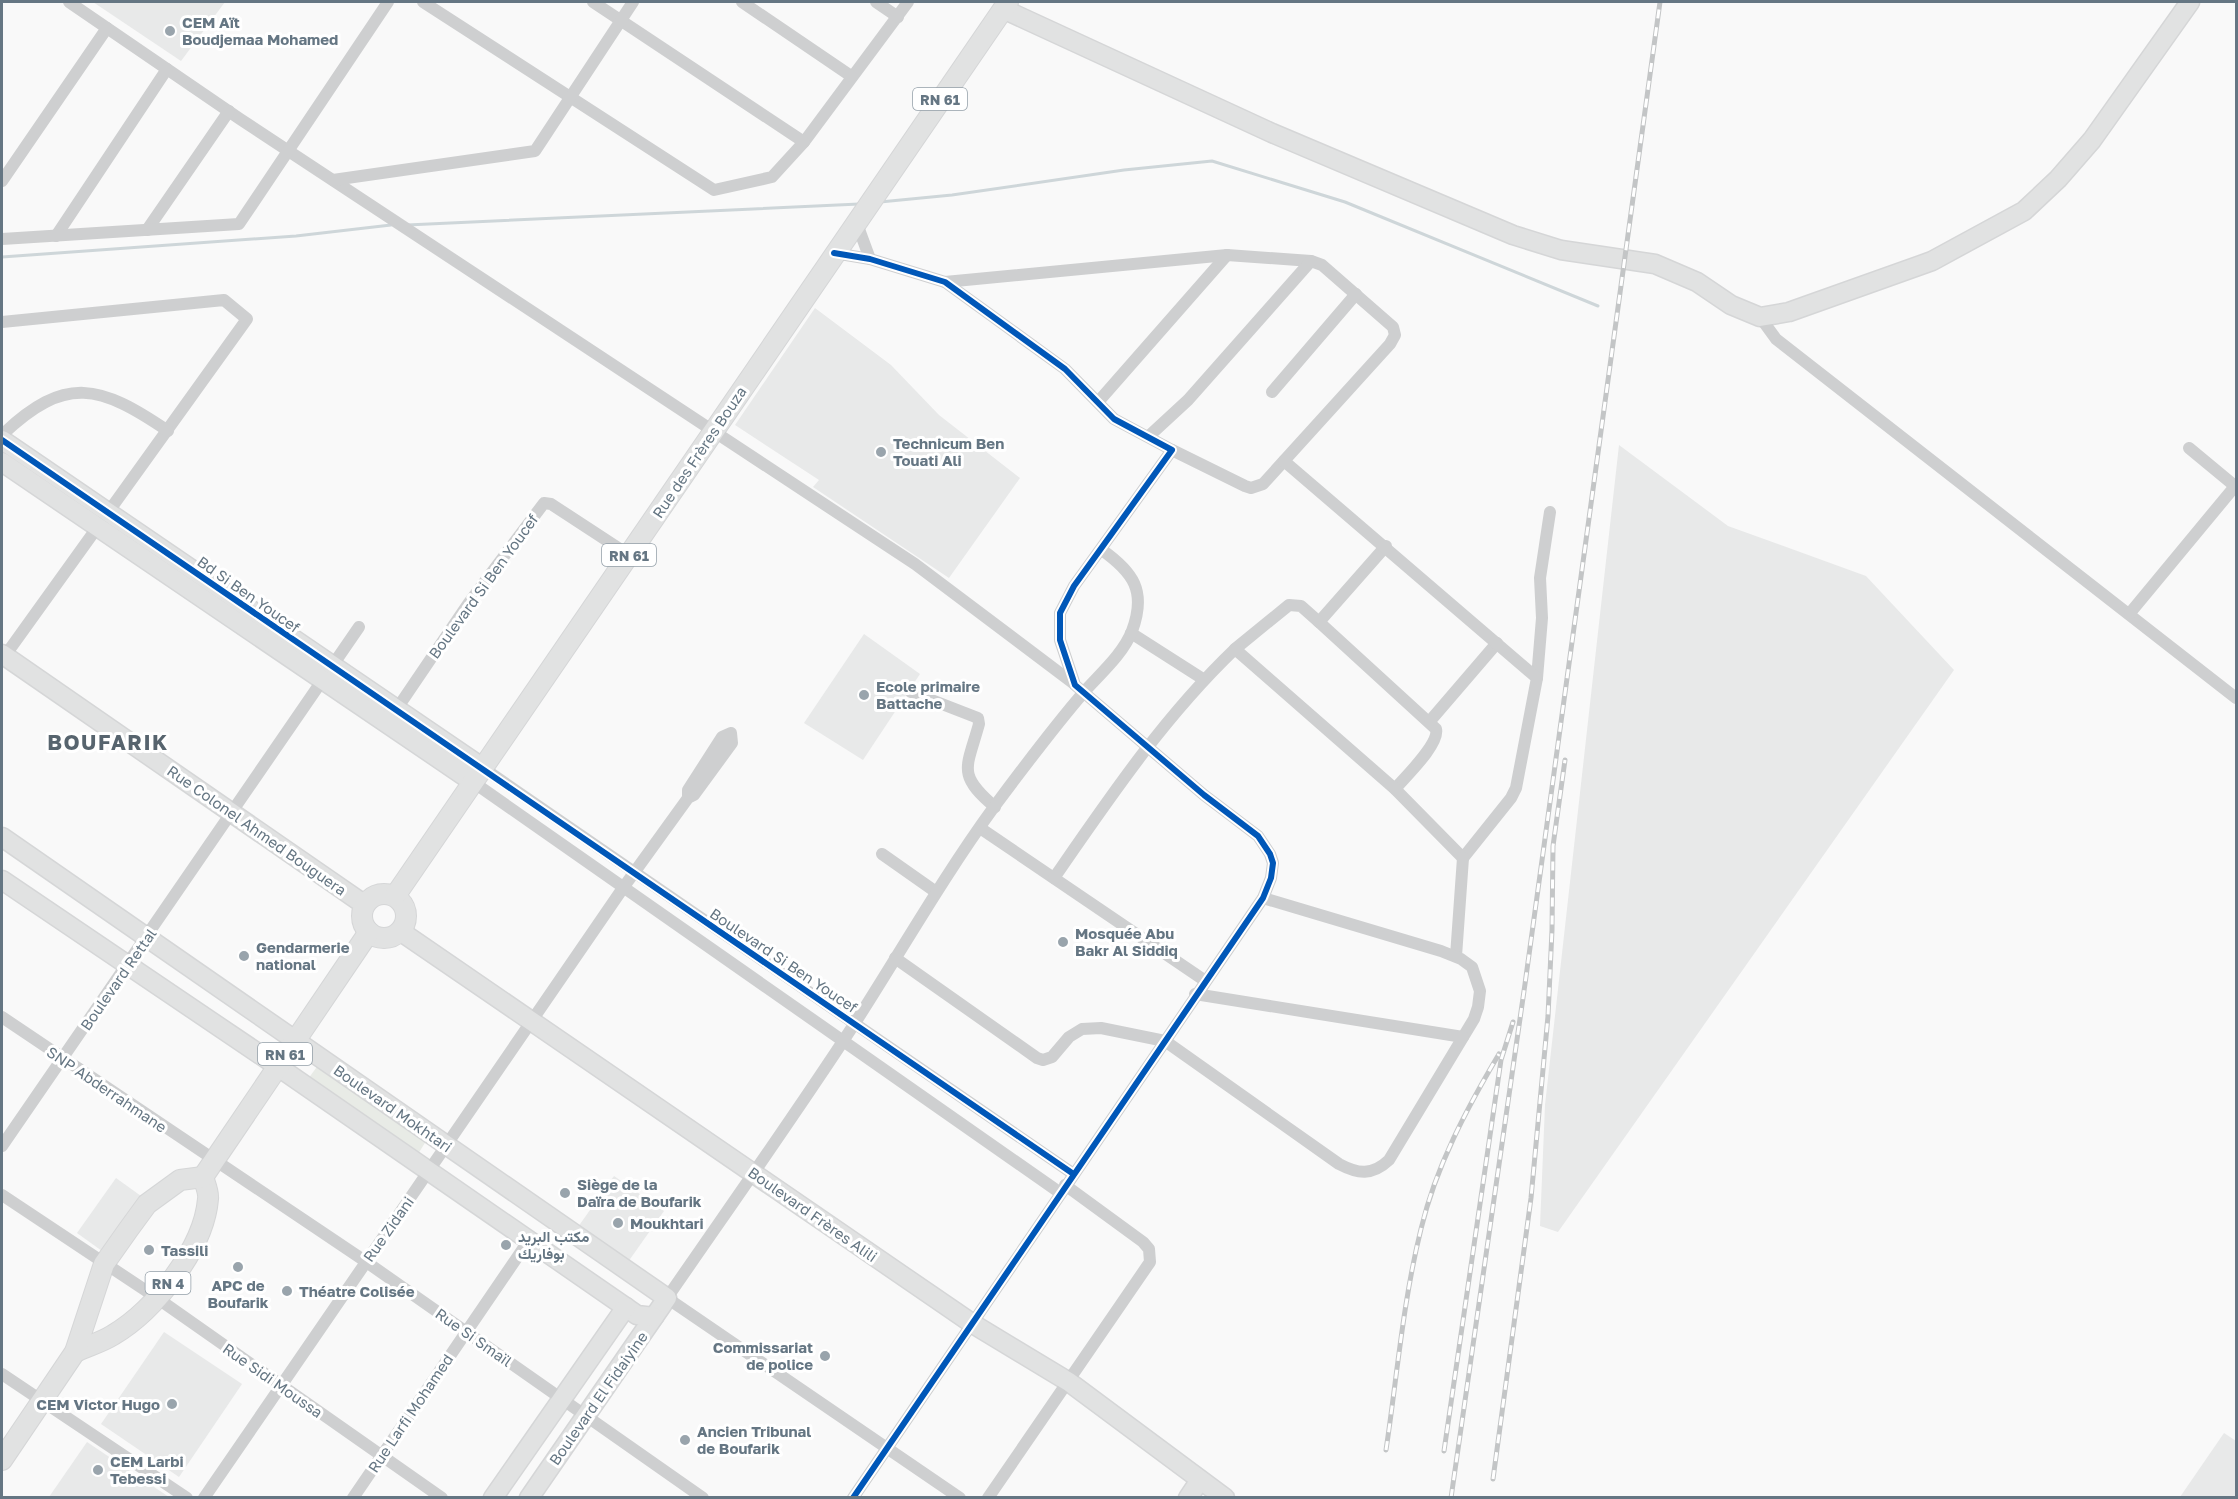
<svg xmlns="http://www.w3.org/2000/svg" width="2238" height="1499" viewBox="0 0 2238 1499" font-family="'Golos Text',Vazirmatn,sans-serif">
<rect width="100%" height="100%" fill="#f9f9f9"/>
<g fill="#e8e9e9">
<path d="M93 2H225L181 61Z"/>
<path d="M815 308 891 365 939 415 1020 478 949 578 813 487 819 480 735 425Z"/>
<path d="M1619 445 1728 526 1866 576 1954 670 1558 1232 1540 1226 1545 1105Z"/>
<path d="M864 634 920 674 863 760 804 723Z"/>
<path d="M614 1176 664 1211 628 1262 578 1227Z"/>
<path d="M116 1178 141 1196 102 1251 77 1233Z"/>
<path d="M164 1332 242 1384 179 1477 101 1424Z"/>
<path d="M2224 1433 2236 1441V1497H2180Z"/>
<path d="M87 1442 169 1497H49Z"/>
</g>
<path fill="#e8ebe6" d="M319 1064 428 1138 418 1154 308 1079Z"/>
<g fill="none" stroke-linecap="round" stroke-linejoin="round">
<g stroke="#ced6d9" stroke-width="3">
<path d="M880 202 952 195 1124 170 1212 161 1345 202 1598 306"/>
<path d="M407 225 859 204"/>
<path d="M2 257 296 236 391 225"/>
</g>
<g stroke="#d5d6d7" stroke-width="21">
<g id="secondary">
<path d="M1003 9 1272 133 1513 235 1561 250 1655 264 1697 282 1731 305 1760 317 1789 312 1932 261 2024 211 2058 179 2092 140 2190 2"/>
<path d="M2 440 483 768"/>
<path d="M2 462 473 782"/>
<path d="M2 654 365 905"/>
<path d="M2 837 667 1298 529 1498"/>
<path d="M2 880 277 1066 637 1315 654 1317"/>
<path d="M400 931 973 1324 1069 1382 1225 1498"/>
<path d="M493 1498 626 1307"/>
<path d="M1188 1498 1200 1480"/>
</g>
</g>
<g stroke="#d5d6d7" stroke-width="22">
<g id="primary">
<circle cx="384" cy="916" r="22"/>
<path d="M395 896 1008 2"/>
<path d="M203 1177 369 932"/>
<path d="M75 1352C88 1346 102 1342 113 1335 155 1310 204 1248 208 1199 209 1192 205 1184 203 1177"/>
<path d="M2 1460 75 1352 104 1264 128 1230 147 1204 180 1180 203 1177"/>
</g>
</g>
<g stroke="#cecfd0" stroke-width="12">
<path d="M69 2 240 119 915 564 1073 683"/>
<path d="M423 2 714 190 772 177 804 142 908 2"/>
<path d="M593 2 804 142"/>
<path d="M742 2 851 76"/>
<path d="M876 2 898 17"/>
<path d="M333 180 535 151 633 2"/>
<path d="M2 181 107 28"/>
<path d="M856 221 870 259"/>
<path d="M147 230 229 111"/>
<path d="M56 236 167 69"/>
<path d="M2 239 239 224 388 2"/>
<path d="M834 253 870 259 945 282 1065 369 1114 419 1172 450 1074 586 1060 613V640L1075 685 1204 795 1258 836 1270 854 1273 863 1271 878 1263 898 853 1498"/>
<path d="M945 282 1227 255 1311 261 1322 265 1393 327 1395 335 1390 344 1263 484 1251 488 1245 486 1172 450"/>
<path d="M1760 317 1776 339 2236 698"/>
<path d="M2 322 224 300 247 319 2 660"/>
<path d="M1272 392 1356 294"/>
<path d="M1098 402 1227 255"/>
<path d="M2 435C66 374 100 385 168 431"/>
<path d="M1149 436 1188 400 1311 261"/>
<path d="M2189 448 2235 486"/>
<path d="M2130 613 2236 485"/>
<path d="M1319 622 1386 546"/>
<path d="M1131 633 1203 679"/>
<path d="M1235 649 1289 605 1301 606 1319 622 1436 729C1440 744 1405 777 1395 789"/>
<path d="M1537 678 1542 618 1540 578 1550 512"/>
<path d="M911 692 978 718 979 724C967 768 956 774 995 807"/>
<path d="M392 716 468 604 544 503 551 504 629 555"/>
<path d="M1430 721 1497 643"/>
<path d="M483 768 1072 1173"/>
<path d="M473 782 1059 1192"/>
<path d="M980 828 1204 980"/>
<path d="M882 854 936 892"/>
<path d="M1054 878C1110 797 1164 717 1235 649L1395 789 1463 858 1511 798 1516 788 1537 678 1284 461"/>
<path d="M1456 956 1463 858"/>
<path d="M895 958 1037 1058 1043 1060 1052 1057 1069 1037 1082 1029 1101 1028 1165 1041 1339 1164C1358 1174 1372 1176 1389 1160L1474 1019 1478 1007 1480 991 1472 967 1461 959 1441 951 1263 898"/>
<path d="M1195 994 1463 1037"/>
<path d="M2 1017 365 1261 703 1498"/>
<path d="M2 1146 359 627"/>
<path d="M2 1195 157 1298 442 1498"/>
<path d="M2 1374 187 1498"/>
<path d="M204 1498 623 888 688 798 694 795 732 743 731 733 722 737 688 790V798"/>
<path d="M353 1498 529 1240"/>
<path d="M960 1498 667 1298C729 1208 793 1118 853 1026 900 953 943 877 994 807 1023 768 1053 728 1084 692 1101 673 1123 654 1132 631 1147 591 1133 572 1102 550"/>
<path d="M988 1498 1150 1262 1149 1249 1143 1242 1065 1185"/>
</g>
<use href="#secondary" stroke="#e1e2e2" stroke-width="18"/>
<use href="#primary" stroke="#e1e2e2" stroke-width="20"/>
<g stroke="#c3c5c6" stroke-width="5">
<g id="rail">
<path d="M1386 1450C1397 1377 1403 1301 1421 1229 1436 1166 1467 1108 1499 1054"/>
<path d="M1444 1451 1501 1060 1513 1022"/>
<path d="M1493 1479 1531 1198 1548 1016 1552 930 1553 846 1565 760"/>
<path d="M1451 1498 1525 984 1660 2"/>
</g>
</g>
<use href="#rail" stroke="#fff" stroke-width="3" stroke-dasharray="9" stroke-linecap="butt"/>
<g stroke="#fff" stroke-width="10">
<g id="cycleway">
<path d="M834 253 870 259 945 282 1065 369 1114 419 1172 450 1074 586 1060 613V640L1075 685 1204 795 1258 836 1270 854 1273 863 1271 878 1263 898 853 1498"/>
<path d="M2 440 1072 1173"/>
</g>
</g>
<use href="#cycleway" stroke="#0057b8" stroke-width="6"/>
</g>
<g fill="#99a4ac" stroke="#fff" stroke-width="2">
<circle cx="170" cy="31" r="6"/>
<circle cx="881" cy="452" r="6"/>
<circle cx="864" cy="695" r="6"/>
<circle cx="1063" cy="942" r="6"/>
<circle cx="244" cy="956" r="6"/>
<circle cx="565" cy="1193" r="6"/>
<circle cx="618" cy="1223" r="6"/>
<circle cx="506" cy="1245" r="6"/>
<circle cx="149" cy="1250" r="6"/>
<circle cx="238" cy="1267" r="6"/>
<circle cx="287" cy="1291" r="6"/>
<circle cx="825" cy="1356" r="6"/>
<circle cx="172" cy="1404" r="6"/>
<circle cx="685" cy="1440" r="6"/>
<circle cx="98" cy="1470" r="6"/>
</g>
<g text-anchor="middle" dominant-baseline="central" stroke-width="6" stroke-linejoin="round" paint-order="stroke">
<g fill="#fff" stroke="#939fa8" stroke-width="1.5">
<rect x="913" y="88" width="54" height="22" rx="4.5"/>
<rect x="602" y="544" width="54" height="22" rx="4.5"/>
<rect x="258" y="1043" width="54" height="22" rx="4.5"/>
<rect x="145.5" y="1272" width="45" height="22" rx="4.5"/>
</g>
<g font-size="14" font-weight="bold" fill="#657683">
<text x="940" y="99">RN 61</text>
<text x="629" y="555">RN 61</text>
<text x="285" y="1054">RN 61</text>
<text x="168" y="1283">RN 4</text>
</g>
<g font-size="15" font-weight="bold" fill="#657683" stroke="#fff" text-anchor="start">
<text x="182" y="22">CEM Aït<tspan x="182" dy="17">Boudjemaa Mohamed</tspan></text>
<text x="893" y="443">Technicum Ben<tspan x="893" dy="17">Touati Ali</tspan></text>
<text x="876" y="686">Ecole primaire<tspan x="876" dy="17">Battache</tspan></text>
<text x="1075" y="933">Mosquée Abu<tspan x="1075" dy="17">Bakr Al Siddiq</tspan></text>
<text x="256" y="947">Gendarmerie<tspan x="256" dy="17">national</tspan></text>
<text x="577" y="1184">Siège de la<tspan x="577" dy="17">Daïra de Boufarik</tspan></text>
<text x="630" y="1223">Moukhtari</text>
<text x="518" y="1236">مكتب البريد<tspan x="518" dy="17">بوفاريك</tspan></text>
<text x="161" y="1250">Tassili</text>
<text x="238" y="1285" text-anchor="middle">APC de<tspan x="238" dy="17">Boufarik</tspan></text>
<text x="299" y="1291">Théatre Colisée</text>
<text x="813" y="1347" text-anchor="end">Commissariat<tspan x="813" dy="17">de police</tspan></text>
<text x="160" y="1404" text-anchor="end">CEM Victor Hugo</text>
<text x="697" y="1431">Ancien Tribunal<tspan x="697" dy="17">de Boufarik</tspan></text>
<text x="110" y="1461">CEM Larbi<tspan x="110" dy="17">Tebessi</tspan></text>
</g>
<g font-size="15" fill="#657683" stroke="#fff">
<text transform="translate(699 452) rotate(-56)">Rue des Frères Bouza</text>
<text transform="translate(483 586) rotate(-54)">Boulevard Si Ben Youcef</text>
<text transform="translate(249 594) rotate(35)">Bd Si Ben Youcef</text>
<text transform="translate(257 830) rotate(35)">Rue Colonel Ahmed Bouguera</text>
<text transform="translate(784 960) rotate(34)">Boulevard Si Ben Youcef</text>
<text transform="translate(118 979) rotate(-55)">Boulevard Rettal</text>
<text transform="translate(107 1089) rotate(34)">SNP Abderrahmane</text>
<text transform="translate(393 1108) rotate(35)">Boulevard Mokhtari</text>
<text transform="translate(813 1214) rotate(35)">Boulevard Frères Alili</text>
<text transform="translate(388 1229) rotate(-55)">Rue Zidani</text>
<text transform="translate(474 1337) rotate(35)">Rue Si Smaïl</text>
<text transform="translate(273 1380) rotate(35)">Rue Sidi Moussa</text>
<text transform="translate(598 1398) rotate(-55)">Boulevard El Fidaiyine</text>
<text transform="translate(410 1413) rotate(-56)">Rue Larfi Mohamed</text>
</g>
<g font-size="21" font-weight="bold" letter-spacing="1.5" fill="#57646e" stroke="#fff">
<text x="108" y="742">BOUFARIK</text>
</g>
</g>
<rect width="2238" height="1499" fill="none" stroke="#657683" stroke-width="6"/>
</svg>
